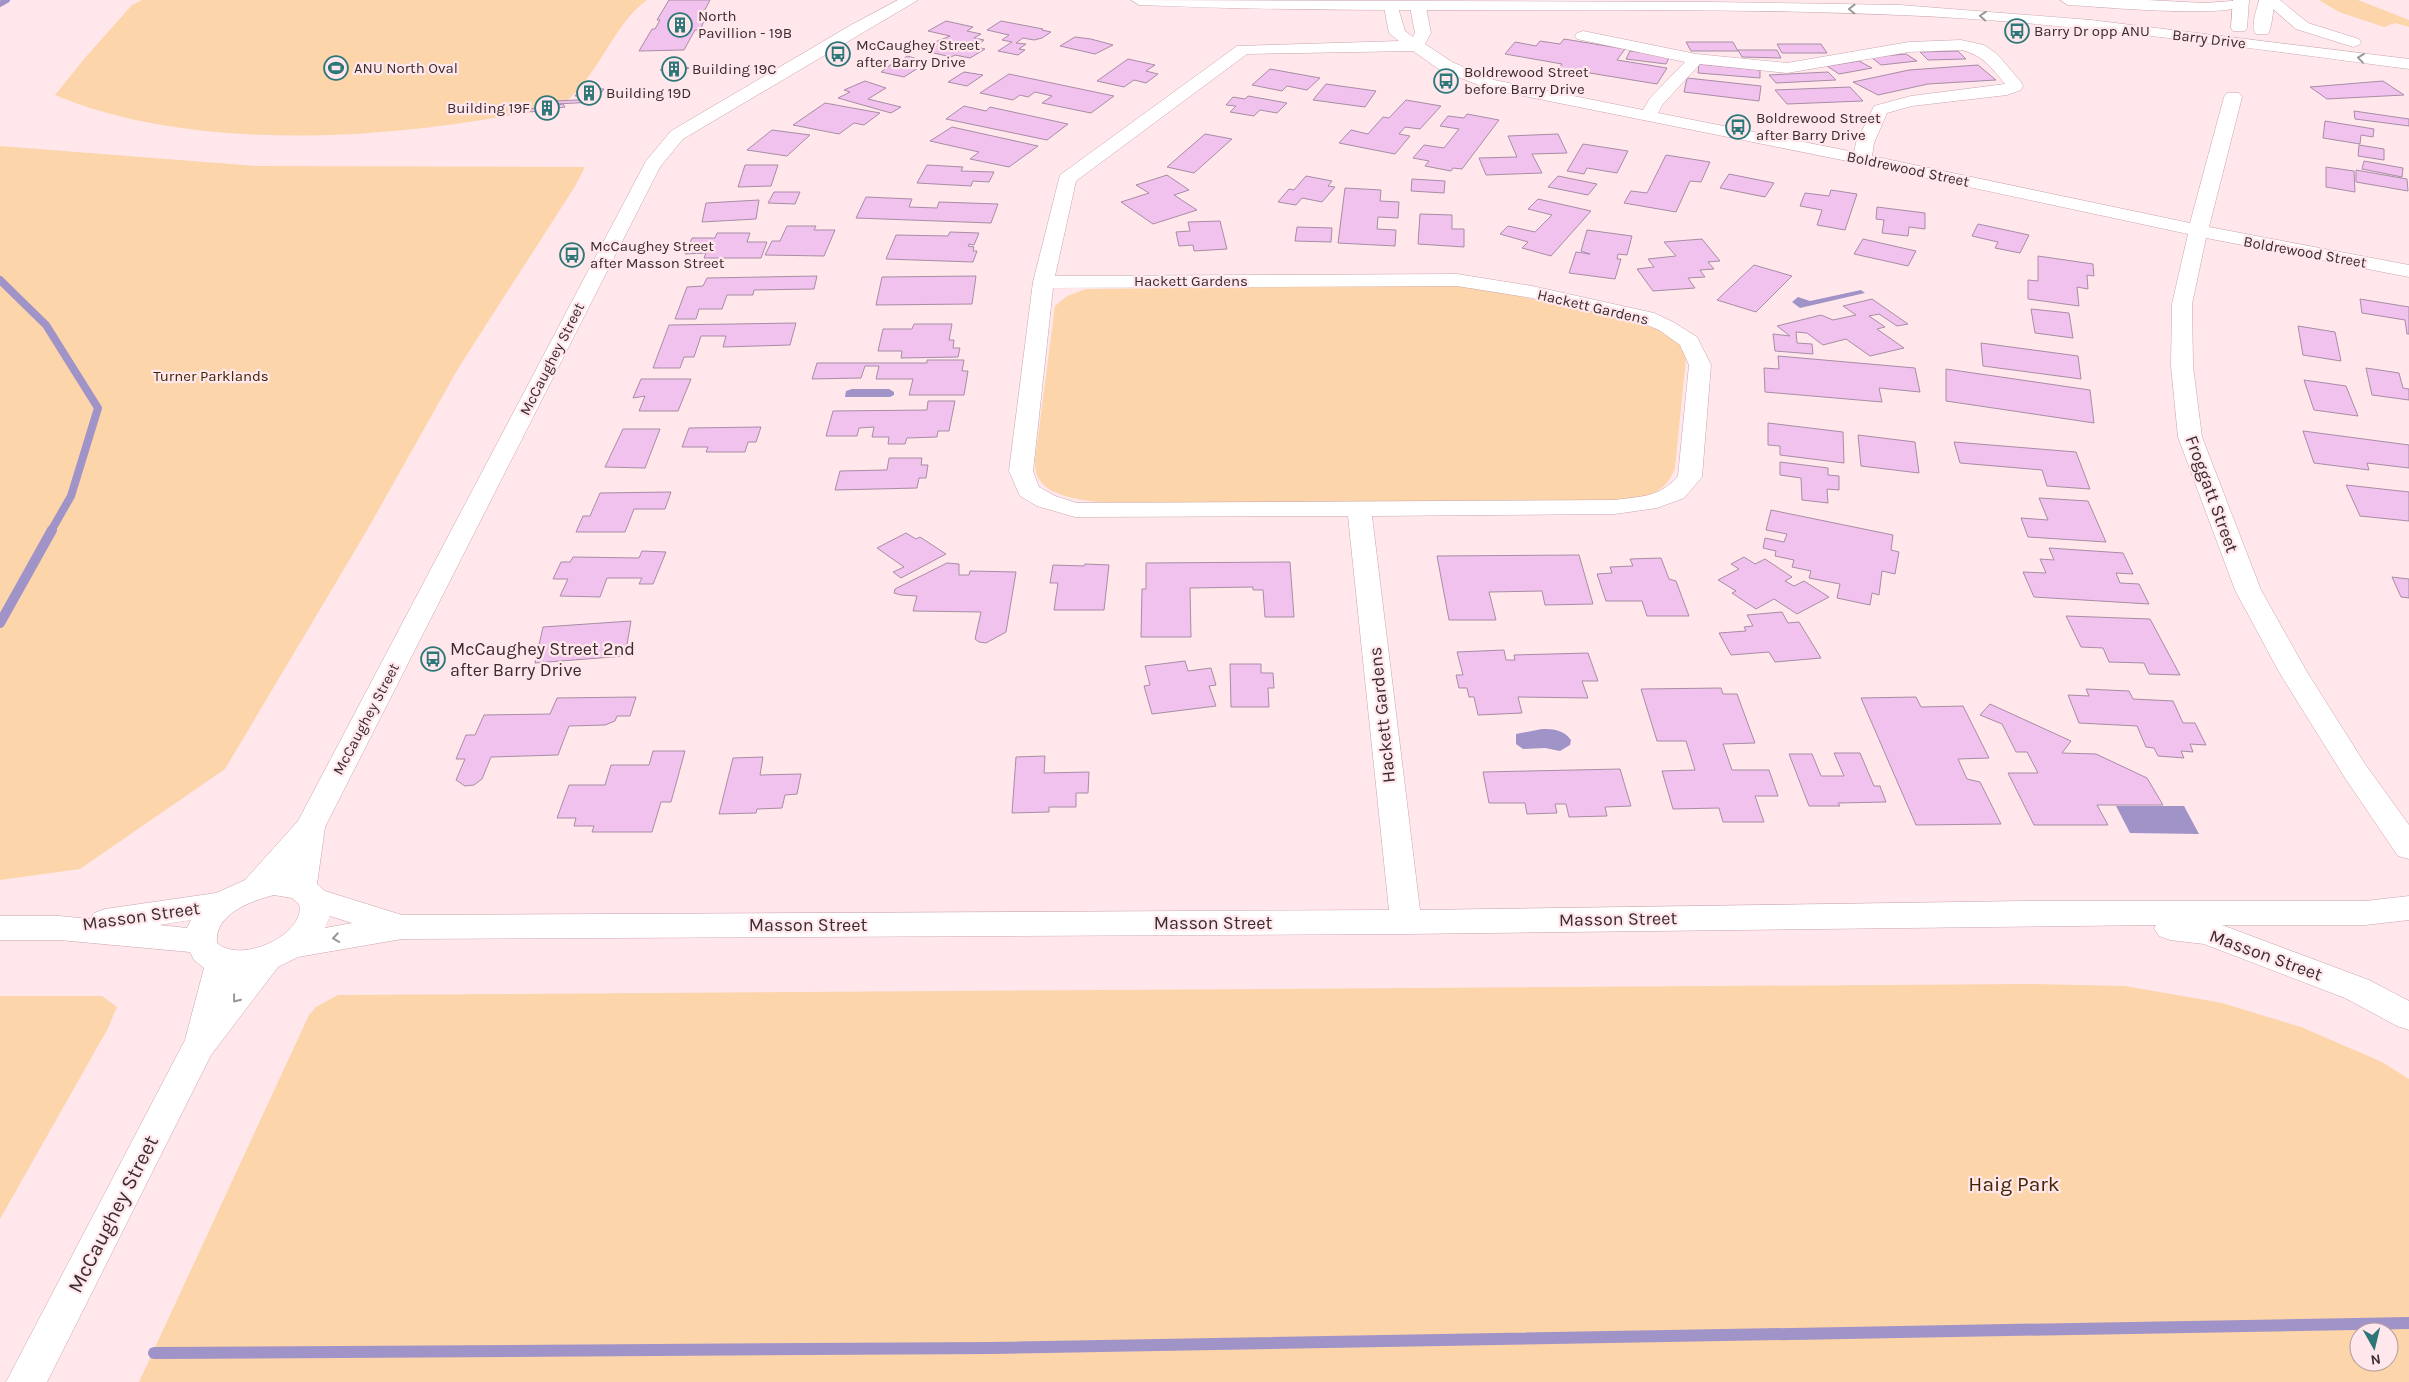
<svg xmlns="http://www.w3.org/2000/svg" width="2409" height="1382" viewBox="0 0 2409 1382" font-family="Karla,sans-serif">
<rect width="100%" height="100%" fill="#ffe7ec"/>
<g fill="#fdd5aa" fill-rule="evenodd">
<path d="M142 0H647C614 23 597 79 562 105 555 110 511 115 499 117 364 141 183 149 55 95L84 59 132 5Z"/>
<path d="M2319 0H2358L2409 20V27L2395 23 2384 27 2339 12Z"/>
<path d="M0 146 256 166 585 167 574 188 459 367 366 532 225 769 80 869 0 880Z"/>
<path d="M1444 285 1484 289 1627 319 1662 331 1681 345 1686 358 1675 468C1663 499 1641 497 1613 502H1099C1081 500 1044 496 1037 475 1035 471 1035 464 1035 460L1055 306 1067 296 1086 289Z"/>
<path d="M2029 984 2125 986 2222 1003 2301 1027 2382 1062 2409 1079V1382H139L309 1015 316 1007 338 995ZM2359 1332H2389V1362H2359Z"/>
<path d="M0 996H102L117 1007 107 1030 0 1219Z"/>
</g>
<g fill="#a093c8">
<path d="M1861 290 1865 293 1800 308 1792 302 1798 297 1810 301Z"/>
<path d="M852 389H889L894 392V395L890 397H845L846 391Z"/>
<path d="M1542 729C1554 729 1564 730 1571 740L1570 745 1560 751 1545 748 1523 749 1516 744V734Z"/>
<path d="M2116 806H2184L2199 834 2130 833Z"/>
</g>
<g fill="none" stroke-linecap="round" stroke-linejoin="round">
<path stroke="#a093c8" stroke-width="6" d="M0 4 7 0"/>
<path stroke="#a093c8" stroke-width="8" d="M0 280 46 325 98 408 71 496 51 531"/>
<path stroke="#a093c8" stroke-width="10" d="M0 623 52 530"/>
<path stroke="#a093c8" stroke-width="12" d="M154 1353 992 1348 2409 1323"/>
</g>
<g fill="#f1c2ed" stroke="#a78da5">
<path d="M669 0H710L700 19H705L700 30H695L684 50 639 51 652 29H655L660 20H657Z"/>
<path d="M946 21 973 27 967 31 981 34 974 38 984 40 976 47 985 49 970 58 955 55 951 57 925 51 935 45 930 44 950 36 928 31Z"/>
<path d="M1001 21 1043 29 1042 30 1051 32 1042 38 1034 40 1023 38 1016 43 1026 44 1019 49 1025 50 1018 55 998 51 1012 42 1002 40 1009 35 987 30Z"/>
<path d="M1075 37 1091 39 1113 45 1095 54 1060 46Z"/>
<path d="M1564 39 1625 49 1617 60 1667 68 1657 84 1559 68 1562 64 1505 54 1515 42 1536 46 1540 41 1560 44Z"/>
<path d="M1686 42H1733L1738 51H1691Z"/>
<path d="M1777 44H1821L1827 53H1782Z"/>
<path d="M1738 50H1777L1781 58 1742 57Z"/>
<path d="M1630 51 1670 56 1666 64 1626 59Z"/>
<path d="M1958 51 1966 59 1928 60 1920 52Z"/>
<path d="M1906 54 1917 61 1881 65 1871 57Z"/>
<path d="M907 56 922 60 920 61 926 63 904 77 881 72 897 60 901 61Z"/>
<path d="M1128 59 1155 65 1146 71 1158 74 1146 83 1134 80 1124 87 1097 81Z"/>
<path d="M1859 61 1872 68 1839 74 1827 66Z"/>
<path d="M674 64 689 68 675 75 660 70Z"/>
<path d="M1699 64 1760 70V78L1698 73Z"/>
<path d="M1978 65 1996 80 1928 84 1878 95 1853 82 1909 70Z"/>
<path d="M1270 69 1320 78 1307 90 1287 86 1282 91 1252 85Z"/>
<path d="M964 72 983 75 967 86 948 82Z"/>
<path d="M1828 72 1836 80 1776 83 1769 75Z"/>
<path d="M1009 74 1114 96 1091 113 1042 103 1052 96 1035 92 1028 97 1020 95 1013 100 980 93Z"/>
<path d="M1687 78 1761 86 1759 101 1684 92Z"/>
<path d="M865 81 886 88 868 99 901 107 891 113 838 98 850 92 844 90Z"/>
<path d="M2383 81 2404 95 2327 99 2310 87Z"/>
<path d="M1326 84 1376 91 1365 107 1313 100Z"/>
<path d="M1850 87 1863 101 1787 104 1775 90Z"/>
<path d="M581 88 604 89 598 97 575 96Z"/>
<path d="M1248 96 1287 103 1277 113 1260 110 1254 116 1230 112 1236 106 1226 105 1233 97 1245 99Z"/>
<path d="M598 99 596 102 555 104 556 101Z"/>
<path d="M1406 100 1441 106 1420 129 1405 127 1399 134 1410 136 1395 154 1339 143 1351 130 1368 134 1383 117 1389 118Z"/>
<path d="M825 103 880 113 864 125 854 123 839 134 793 125Z"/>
<path d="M563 104 565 107 531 112 530 109Z"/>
<path d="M964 106 986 111 990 107 1068 124 1047 140 946 119Z"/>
<path d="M2354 111 2409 119V126L2355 119Z"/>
<path d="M1467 114 1499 120 1462 169 1453 168 1451 171 1425 166 1429 161 1413 158 1424 145 1444 148 1459 129 1440 126 1448 116 1464 118Z"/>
<path d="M2325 121 2374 129 2373 137 2361 135 2360 144 2323 138Z"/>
<path d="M952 127 1038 146 1009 167 970 159 979 152 930 141Z"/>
<path d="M772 130 810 135 787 156 747 150Z"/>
<path d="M1205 134 1232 139 1194 173 1167 167Z"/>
<path d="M1558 134 1567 153 1532 154 1542 173 1486 175 1479 158 1517 157 1508 136Z"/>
<path d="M1583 144 1628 151 1617 173 1587 168 1584 174 1567 171Z"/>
<path d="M2359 145 2384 149V160L2358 156Z"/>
<path d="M1666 155 1710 162 1701 182 1690 181 1676 212 1624 203 1631 191 1647 193Z"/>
<path d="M2364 161 2403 168 2402 177 2362 169Z"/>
<path d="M745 165H778L771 186 738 187Z"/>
<path d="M927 165 963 167 961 171 994 172 989 182 973 181 971 186 917 183Z"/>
<path d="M2326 167 2354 171 2355 192 2326 187Z"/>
<path d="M2356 170 2407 179 2408 191 2356 182Z"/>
<path d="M1729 174 1774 183 1765 197 1720 188Z"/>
<path d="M1167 175 1189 190 1174 195 1197 210 1153 224 1121 202 1149 193 1136 185Z"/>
<path d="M1306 176 1332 181 1328 186 1335 187 1322 202 1302 198 1296 205 1278 202 1289 189 1294 190Z"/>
<path d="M1558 176 1597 184 1588 195 1548 187Z"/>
<path d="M1412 179 1445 181 1444 193 1411 191Z"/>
<path d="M1345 188 1381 190 1380 201 1399 202 1398 218 1378 217 1377 229 1396 230 1395 246 1338 243Z"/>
<path d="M1831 190 1857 194 1845 230 1817 225 1822 210 1800 206 1805 193 1829 196Z"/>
<path d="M774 192H800L795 204 768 203Z"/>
<path d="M866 197 912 199 909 207 937 208 939 202 998 204 991 223 856 218Z"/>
<path d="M1538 199 1591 211 1551 256 1522 248 1528 242 1500 234 1508 226 1535 232 1552 215 1528 209Z"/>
<path d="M759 200 756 219 702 222 706 203Z"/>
<path d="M1877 207 1925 213V229L1909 227 1908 236 1882 233 1884 220 1876 219Z"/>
<path d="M1420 214 1452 215V229H1464V247L1418 244Z"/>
<path d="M1220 221 1227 249 1194 251 1193 245 1179 246 1176 232 1190 231 1188 222Z"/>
<path d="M1978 224 2029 235 2020 253 1995 248 1998 242 1972 236Z"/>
<path d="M787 226H816L814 230H835L824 256 765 255 772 241H780Z"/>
<path d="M1297 227 1332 228 1331 242 1295 241Z"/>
<path d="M1587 230 1632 236 1627 255 1618 254 1617 259H1621L1615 279 1569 273 1576 252 1590 254 1581 251Z"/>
<path d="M950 232 979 233 974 245 969 244 968 246 974 247 973 251H977L973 262 886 259 896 235 948 236Z"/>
<path d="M717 233H750L747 242H767L761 258H704L706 253 685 254 692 238H715Z"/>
<path d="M1702 239 1720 261 1708 262 1714 269 1700 270 1705 277 1688 278 1695 288 1653 291 1637 269 1654 267 1648 259 1676 256 1664 242Z"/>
<path d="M1863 239 1916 251 1908 266 1854 254Z"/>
<path d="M2038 256 2093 264 2094 276 2087 275 2088 289 2077 287 2079 306 2028 299V280L2038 281Z"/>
<path d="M1754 265 1792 276 1756 312 1717 300Z"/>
<path d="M817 276 814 289 754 290 753 295H727L722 309H699L696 319H675L687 287 703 286 707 278Z"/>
<path d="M976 276 972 304 876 305 882 277Z"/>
<path d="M1872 299 1908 324 1897 326 1879 314 1869 316 1885 327 1877 329 1904 348 1870 356 1846 339 1823 345 1807 333 1796 332 1797 343 1812 344 1813 354 1775 351 1773 334 1790 336 1777 326 1821 315 1833 320 1856 315 1843 306Z"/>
<path d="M2360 299 2409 307V334H2407L2405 320 2362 313Z"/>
<path d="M2031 309 2069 313 2073 338 2035 333Z"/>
<path d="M796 323 790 345 723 347 726 336H701L694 357H684L680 368H653L669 325Z"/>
<path d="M914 324H952L949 340H954L953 348H960L958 357 901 358 902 351H878L883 329H912Z"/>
<path d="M2298 326 2335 332 2341 361 2303 355Z"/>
<path d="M1981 343 2078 356 2081 379 1983 366Z"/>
<path d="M1778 356 1915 368 1920 392 1879 388 1882 402 1765 392 1764 368 1779 369Z"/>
<path d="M927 360H964L962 371H968L964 395H909L913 379H876L879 366H865L861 378 812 379 817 363H927Z"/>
<path d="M2366 368 2399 373 2403 388 2409 389V400L2372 395Z"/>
<path d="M1946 369 2090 390 2094 423 1946 401Z"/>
<path d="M641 379H691L678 411H639L645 396 633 398Z"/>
<path d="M2304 380 2346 386 2358 416 2314 410Z"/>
<path d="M928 401H955L949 431H938L937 437 907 438 905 444H888L889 437H872L874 427 859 428 857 436H826L833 411 927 410Z"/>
<path d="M1768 423 1843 432 1844 463 1780 455V446L1768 445Z"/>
<path d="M761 427 756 442H748L745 452H706L708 447H682L689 428Z"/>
<path d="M623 429H660L645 468 605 467Z"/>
<path d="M2303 431 2409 445V468L2367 463 2369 470 2314 463Z"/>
<path d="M1858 435 1915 442 1919 473 1861 466Z"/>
<path d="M1954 442 2076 452 2090 489 2047 486 2042 470 1960 463Z"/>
<path d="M889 458H922L921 465H928L926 478H919L917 488 835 490 840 471 887 470Z"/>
<path d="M1780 462 1828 468V475L1839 476V490L1827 489 1828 503 1802 500 1801 478 1780 475Z"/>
<path d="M2346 485 2409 492V521L2360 516Z"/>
<path d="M671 492 665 509H634L625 532H576L583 516H590L600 493Z"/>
<path d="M2039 498 2088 501 2106 542 2028 537 2021 518 2048 520Z"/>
<path d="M1771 510 1893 535 1891 550 1899 552 1895 574 1882 571 1879 595 1872 593 1870 605 1837 598 1840 584 1809 578 1811 571 1792 567 1794 560 1775 556 1776 551 1763 548 1765 538 1784 542 1787 534 1766 530Z"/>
<path d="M906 533 916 539 920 537 946 554 901 578 893 572 904 567 877 548Z"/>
<path d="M2049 548 2123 553 2133 574 2116 573 2120 583 2139 584 2149 604 2034 597 2023 572 2046 573 2040 559 2054 560Z"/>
<path d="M642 551 666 552 653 584H639L642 578H607L600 597 560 596 568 579H553L561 562H570L573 557 639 558Z"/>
<path d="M1579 555 1593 604 1545 605 1542 591 1489 592 1496 620H1449L1437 556Z"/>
<path d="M1744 557 1755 564 1765 559 1792 577 1785 581 1794 586 1804 581 1829 597 1797 614 1774 599 1756 609 1732 593 1736 591 1718 580 1739 569 1731 564Z"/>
<path d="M1661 558 1669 579 1676 581 1689 616H1647L1642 601H1606L1597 574 1612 573 1610 567 1633 566 1630 559Z"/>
<path d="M1290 562 1294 617H1265L1263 590H1253V587L1190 588 1191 637H1141L1142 589H1146V563Z"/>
<path d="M947 563 959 564V575H969L970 571 1016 572 1006 632 986 643 979 642 975 639 981 612 913 611 917 596 901 595 894 593 895 589Z"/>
<path d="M1085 564 1109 565 1104 610H1054L1058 583H1050L1053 565 1084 566Z"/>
<path d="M2392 577 2409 579V598L2401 597Z"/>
<path d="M1782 612 1788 623 1799 622 1821 658 1775 662 1769 652 1731 655 1719 633 1746 631 1744 627 1753 626 1747 615Z"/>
<path d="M2066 616 2150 619 2180 675 2149 674 2144 663 2109 662 2103 648 2081 647Z"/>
<path d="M631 621 625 656 535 663 543 627Z"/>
<path d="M1504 650 1506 660H1515L1514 655 1588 653 1598 681H1582L1588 698 1518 697 1522 713 1478 715 1474 697H1469L1467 688H1459L1456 675H1463L1457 652Z"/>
<path d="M1185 661 1188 671 1211 668 1216 685 1209 686 1216 706 1152 714 1144 686 1150 685 1145 666Z"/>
<path d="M1230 664H1261V673H1273L1274 688H1268L1269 707H1231Z"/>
<path d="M1721 688 1723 694H1737L1755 743 1723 744 1732 770H1769L1778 796H1755L1764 822H1723L1719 808 1673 809 1662 771 1695 770 1686 741H1657L1641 689Z"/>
<path d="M2086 689 2129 691 2133 699 2173 701 2183 723H2195L2206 745 2190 744 2193 752 2181 751 2184 758 2158 756 2154 748 2146 747 2137 726 2079 723 2068 695 2089 696Z"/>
<path d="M636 697 630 716H617L615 721 605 725 569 726 558 755 491 757 482 779 474 785 465 786 456 780 465 759H456L466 735H475L484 715 550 714 557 698Z"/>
<path d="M1916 697 1921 707 1963 706 1989 758 1958 759 1967 779 1980 782 2001 824 1916 825 1861 698Z"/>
<path d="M1990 704 2071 741 2062 753 2096 754 2147 778 2163 805H2097L2108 825H2034L2008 773H2038L2027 752H2016L2002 724 1980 715Z"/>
<path d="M653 751H685L671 802H661L652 832H592L594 826H574L576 818H557L569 785H605L611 765H649Z"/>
<path d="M1834 753H1860L1874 786H1880L1886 802 1838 803 1840 806H1809L1789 754H1812L1821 776H1844Z"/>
<path d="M1045 756 1044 773 1089 772 1088 793H1076V807H1049V812L1012 813 1016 757Z"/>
<path d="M763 757 760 775 801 774 797 794 785 795 782 808 757 809 756 813 719 814 733 758Z"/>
<path d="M1620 769 1631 806 1605 807 1607 816 1569 817 1566 804H1555L1557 813 1527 814 1525 803H1489L1483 772Z"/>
</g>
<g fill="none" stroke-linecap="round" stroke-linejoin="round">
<g stroke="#caa5ae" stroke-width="1">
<g id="minor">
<path d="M898 0H918L683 139 660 167 325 827 317 884 325 891 402 915 1389 910 1348 516 1075 517 1037 506 1020 496 1009 471 1033 282 1060 175 1237 46 1399 41 1389 33 1384 7 1387 4H1397L1405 31 1413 37 1415 33 1410 7 1418 2 1426 7 1431 33 1425 44 1452 62 1494 80 1643 110 1650 98 1685 62 1577 39 1575 36 1577 33 1583 31 1696 54 1787 63 1909 42 1961 40 1984 45 1997 54 2021 82 2023 86 2021 90 2007 95 1912 106 1887 113 1874 143 1872 156 2190 223 2224 97 2227 93H2239L2242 97 2209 227 2409 265V277L2206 238 2192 304 2193 366 2202 437 2261 590 2307 672 2365 764 2409 825V859L2398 856 2345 778 2279 672 2235 590 2178 437 2171 366 2172 304 2188 234 1862 164 1489 89 1440 70 1413 51 1247 54 1076 181 1055 276 1457 274 1532 286 1654 313 1673 322 1697 337 1711 365 1702 477 1684 498 1657 508 1615 514 1372 516 1420 910 2024 901H2365L2409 896V920L2365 925H2222L2369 980 2409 1001V1030L2397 1026 2345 998 2204 944 2170 940 2159 936 2154 928 2156 925 1406 934 402 939 298 957 278 967 211 1055 47 1382H6L185 1040 204 968 194 960 190 952 59 940H0V916H59L90 919 94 913 105 909 216 893 245 880 298 821 646 161 671 131 851 25ZM1961 50C1982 54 1992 68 2005 84L1911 96 1874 106 1856 143 1854 152 1658 113 1663 104 1700 64 1787 73 1909 52ZM1457 286 1532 298 1640 322 1659 330 1680 345 1689 365 1678 476C1659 498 1642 496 1615 500L1077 503 1055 496 1039 487 1033 471 1053 288ZM274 895 292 898 299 904C307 933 242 965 217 943 214 914 251 901 274 895ZM330 916 352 923 325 928ZM191 920 187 928 159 925Z"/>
<path d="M2233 0H2249L2247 28 2245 31H2233L2231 28Z"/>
<path d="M2259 0H2275C2273 9 2272 28 2268 34H2256C2250 25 2257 10 2259 0Z"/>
</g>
</g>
<g stroke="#caa5ae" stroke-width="1">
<g id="major">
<path d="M1131 0 1710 2 1900 5 2091 20 2409 59V69C2240 47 2071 22 1900 15 1647 4 1393 16 1139 5Z"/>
<path d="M2060 0H2147L2204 3 2246 0 2248 3C2236 20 2094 6 2068 5Z"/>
<path d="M2263 0H2280L2308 23 2359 39 2361 42 2359 45 2353 47 2296 29Z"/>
</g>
</g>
<use href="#minor" fill="#fff" fill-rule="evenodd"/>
<use href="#major" fill="#fff" fill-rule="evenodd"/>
</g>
<defs><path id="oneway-chevron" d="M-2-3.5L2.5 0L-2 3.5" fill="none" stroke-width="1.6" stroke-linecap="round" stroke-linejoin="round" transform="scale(1.25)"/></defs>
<g stroke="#9c9697">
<use href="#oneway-chevron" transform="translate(1852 9) rotate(-179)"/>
<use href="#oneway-chevron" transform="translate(1983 16) rotate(-176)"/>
<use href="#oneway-chevron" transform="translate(2361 58) rotate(-173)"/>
<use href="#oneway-chevron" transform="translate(336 938) rotate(171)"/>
<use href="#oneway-chevron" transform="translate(236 999) rotate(128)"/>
</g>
<defs>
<g id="building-ring" transform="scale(1.25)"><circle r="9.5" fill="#ffe7ec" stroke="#2d7778" stroke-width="1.5"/><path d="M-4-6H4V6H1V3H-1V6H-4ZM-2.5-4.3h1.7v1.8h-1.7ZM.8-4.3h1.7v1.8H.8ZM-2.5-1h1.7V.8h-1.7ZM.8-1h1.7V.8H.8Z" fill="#2d7778"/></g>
<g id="bus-ring" transform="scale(1.25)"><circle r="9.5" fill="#ffe7ec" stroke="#2d7778" stroke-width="1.5"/><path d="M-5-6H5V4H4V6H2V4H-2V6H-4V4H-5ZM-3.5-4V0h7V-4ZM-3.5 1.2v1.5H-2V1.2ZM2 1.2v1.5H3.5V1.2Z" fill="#2d7778"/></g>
<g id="stadium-ring" transform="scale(1.25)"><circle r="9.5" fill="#ffe7ec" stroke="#2d7778" stroke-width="1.5"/><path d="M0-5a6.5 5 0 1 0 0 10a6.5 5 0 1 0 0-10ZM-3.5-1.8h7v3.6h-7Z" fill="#2d7778"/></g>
</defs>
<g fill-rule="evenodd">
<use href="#building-ring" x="680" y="25"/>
<use href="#bus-ring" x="2017" y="31"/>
<use href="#bus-ring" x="838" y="54"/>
<use href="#stadium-ring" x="336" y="68"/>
<use href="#building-ring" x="674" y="69"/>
<use href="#bus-ring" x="1446" y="81"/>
<use href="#building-ring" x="589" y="93"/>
<use href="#building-ring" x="547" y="108"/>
<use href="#bus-ring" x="1738" y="127"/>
<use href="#bus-ring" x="572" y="255"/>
<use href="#bus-ring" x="433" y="659"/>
</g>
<g text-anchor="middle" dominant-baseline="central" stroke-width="4.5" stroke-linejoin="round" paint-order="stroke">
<g font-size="15" fill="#3a2c2f" stroke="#ffe7ec" text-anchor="start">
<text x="698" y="16">North<tspan x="698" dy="17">Pavillion - 19B</tspan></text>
<text x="2034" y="31">Barry Dr opp ANU</text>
<text x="856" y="45">McCaughey Street<tspan x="856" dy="17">after Barry Drive</tspan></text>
<text x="354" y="68">ANU North Oval</text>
<text x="692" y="69">Building 19C</text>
<text x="1464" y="72">Boldrewood Street<tspan x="1464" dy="17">before Barry Drive</tspan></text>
<text x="606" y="93">Building 19D</text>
<text x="530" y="108" text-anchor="end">Building 19F</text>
<text x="1756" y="118">Boldrewood Street<tspan x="1756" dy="17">after Barry Drive</tspan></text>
<text x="590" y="246">McCaughey Street<tspan x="590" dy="17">after Masson Street</tspan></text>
</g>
<g font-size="15" fill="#3a2c2f" stroke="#ffe7ec">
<text transform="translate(2209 39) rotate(7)">Barry Drive</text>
<text transform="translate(1908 169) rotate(12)">Boldrewood Street</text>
<text transform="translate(2305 252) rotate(10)">Boldrewood Street</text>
<text x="1191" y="281">Hackett Gardens</text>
<text transform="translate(1593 307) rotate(13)">Hackett Gardens</text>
<text transform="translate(552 359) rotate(-63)">McCaughey Street</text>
<text transform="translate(366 719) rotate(-62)">McCaughey Street</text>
</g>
<g font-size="15" fill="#412500" stroke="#ffe7ec">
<text x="211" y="376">Turner Parklands</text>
</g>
<g font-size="18" fill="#3a2c2f" stroke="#ffe7ec">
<text transform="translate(2212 494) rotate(70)">Froggatt Street</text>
<text transform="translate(1382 715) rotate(-96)">Hackett Gardens</text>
<text transform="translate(141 916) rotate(-8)">Masson Street</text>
<text transform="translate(1618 919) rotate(-1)">Masson Street</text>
<text x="1213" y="923">Masson Street</text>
<text x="808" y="925">Masson Street</text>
<text transform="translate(2266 955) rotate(20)">Masson Street</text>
</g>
<g font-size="18" fill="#3a2c2f" stroke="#ffe7ec" text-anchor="start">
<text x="450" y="649">McCaughey Street 2nd<tspan x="450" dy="21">after Barry Drive</tspan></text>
</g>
<g font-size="21" fill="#412500" stroke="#ffe7ec">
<text x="2014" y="1184">Haig Park</text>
</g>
<g font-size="21" fill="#3a2c2f" stroke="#ffe7ec">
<text transform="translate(113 1214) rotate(-63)">McCaughey Street</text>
</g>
</g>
<g transform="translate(2374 1347) rotate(172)"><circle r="24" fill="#ffe7ec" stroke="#b09ca0"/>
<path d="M0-4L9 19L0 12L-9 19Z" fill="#2d7778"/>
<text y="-8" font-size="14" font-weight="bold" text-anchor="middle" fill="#3a2c2f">N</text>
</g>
</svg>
